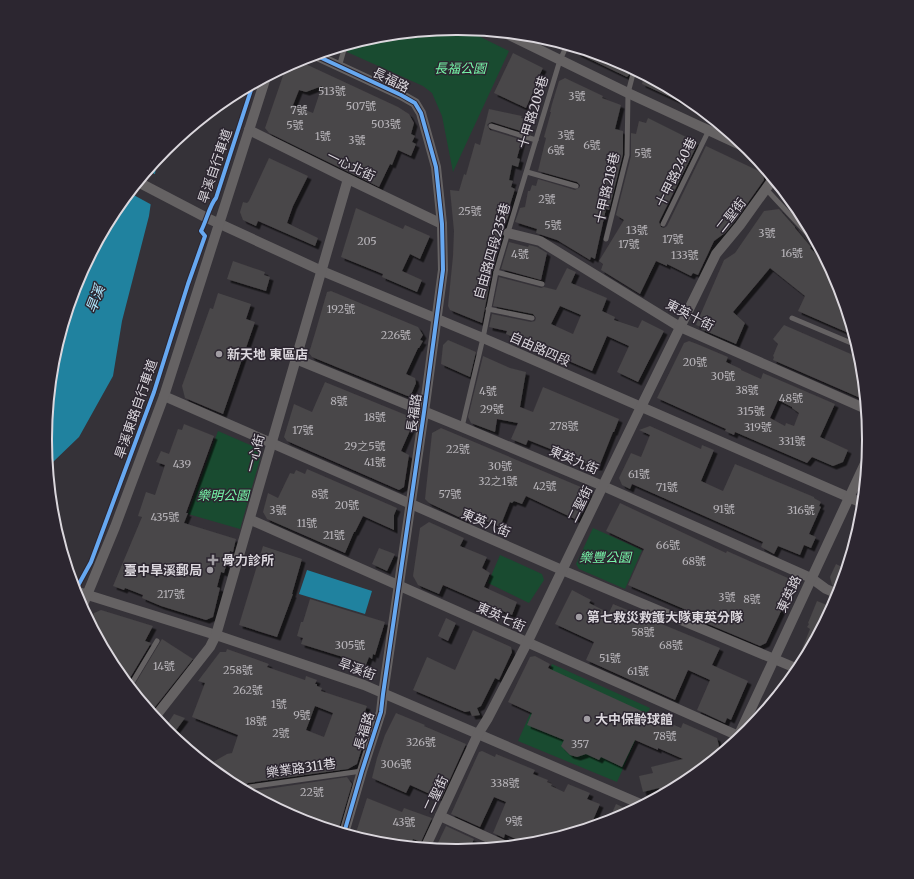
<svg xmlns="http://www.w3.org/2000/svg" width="914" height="879" viewBox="0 0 914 879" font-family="Merriweather,'Noto Sans TC',serif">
<defs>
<filter id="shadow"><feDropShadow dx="3.5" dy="3.5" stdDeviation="0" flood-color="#0009"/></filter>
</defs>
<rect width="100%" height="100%" fill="#353238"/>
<g fill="#194b30">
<path d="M457 28H462L509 51 453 172 442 116 432 93 423 86 347 52 349 44 377 36Z"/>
<path d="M218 431 257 448 262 452 240 529 188 514Z"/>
<path d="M593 528 642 550 625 589 579 569 576 564Z"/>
<path d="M500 555 542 574 544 580 529 603 488 583Z"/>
<path d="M552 664 650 708 617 782 518 741Z"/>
</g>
<g fill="#20829f">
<path d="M157 160 149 216 122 321 113 376 79 437 53 462 49 475 46 439 53 359 77 282 115 211Z"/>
<path d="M307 570 372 591 365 614 299 594Z"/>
</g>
<path fill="#353238" d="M148 171 157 175 152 205 130 193Z"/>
<g fill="#494648" fill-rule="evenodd" filter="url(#shadow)">
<path d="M579 49 615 59 631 68 629 75 627 77 577 53Z"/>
<path d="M513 53 543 68 536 82 537 83 526 108 494 93Z"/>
<path d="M297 60 398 107 409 114 414 123 411 134 415 136 412 142 416 144 411 156 398 150 392 165 390 164 379 187 269 133 265 128 286 67ZM322 86 313 113 293 105 299 90 306 92Z"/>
<path d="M644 75 685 97 683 103 642 84Z"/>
<path d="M565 78 603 96 602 98 621 105 615 129 623 131V154L609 210 606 209 595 259 591 257 590 260 557 240 536 233 537 229 515 222 520 208 525 207 528 191H530L532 185 536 186 538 179 575 190 580 187V185L577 182 538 171 546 138 544 137 551 112H550L552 104 559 81Z"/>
<path d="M489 109 522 116 521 118 527 119 524 132 492 122 489 123 487 125 490 130 522 140 517 158 520 159 518 167 512 165 509 180 513 181 511 187 515 189 509 208H511L507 220H506L502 231 500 240 501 241 492 271 482 323 450 310 448 306 453 256 454 231 450 190 459 191 464 174 466 175 475 143 480 145Z"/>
<path d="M648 118 698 143 659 222 661 227 664 228 667 226 706 146 763 173 764 180 735 221 725 233 714 241 698 275 693 273 691 276 667 264V266L656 261 640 294 601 270 603 264 599 261 624 220 616 215 631 156V133L636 134 639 121 646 123Z"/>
<path d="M269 158 308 176 293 206 287 223 318 238 315 246 258 221 256 226 243 220 240 212 243 202 247 203 249 201Z"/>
<path d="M356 208 403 229 405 225 430 236 420 259 410 254 402 271 422 280 417 292 382 277 383 274 341 257Z"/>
<path d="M779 209 795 227V228L811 247 810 248 829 267 837 282 853 335 798 311 805 296 770 268 733 312 745 323 736 344 701 329V327L696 325 724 260 735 253 764 211Z"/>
<path d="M509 242 528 247 529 245 537 247 547 253 541 280 501 269Z"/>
<path d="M233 261 265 272 264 275 270 277 266 291 227 279Z"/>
<path d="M567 268 576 272 571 283 607 298 602 311 615 317 614 320 638 328 642 320 664 331 638 382 617 372 629 346 607 336 592 371 506 334 507 331 489 327 492 314 531 322 535 321 536 318 533 314 493 306 499 277 541 288 544 287 556 290ZM560 306 581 315 573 334 551 324Z"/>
<path d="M331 291 418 327 423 335 420 340 423 341 419 348H418L406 374 415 378 416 383 410 397 312 357 309 353 316 330 327 292Z"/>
<path d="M218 293 251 304 246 319 255 322 223 414 185 398 182 386 210 308 213 309Z"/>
<path d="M784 325 860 358 858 363 861 364 865 400 773 360 774 357 773 356 778 344 773 339Z"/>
<path d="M448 340 476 352 470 377 441 364 443 345Z"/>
<path d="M689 341 697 344 728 357 726 362 741 369V370L761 379 763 373 835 404 820 437 848 450 843 462 833 466 812 457 807 463 735 432 734 435 725 431 726 429 657 398 684 343ZM778 400 792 407V408L799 413 794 426 786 423 785 426 770 418Z"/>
<path d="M483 356 510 368 526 372 520 407 533 412 543 387 619 419 614 432H613L599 467H596L582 462 581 465 557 454 558 452 528 440 526 445 511 439 518 423 497 419 495 432 471 423 468 417Z"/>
<path d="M325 382 406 415 413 421 412 426 401 451 409 455 404 487 399 490 287 441 284 437 294 404 312 412Z"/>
<path d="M184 424 214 436 186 513H188L184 523 236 539 233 552 230 551 224 573 221 572 217 587 220 588 213 617 206 620 161 606 142 598 143 595 125 588 124 590 113 586 142 517 138 516 146 492 155 495 165 465 156 462 161 451 169 454 178 429 182 430Z"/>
<path d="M650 426 701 449 702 445 714 450 701 481 723 491 735 464 814 497V498L821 502 819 506 821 507 809 534 816 537 811 548 804 545 800 555 778 546 774 554 761 547 763 542 632 484 630 489 622 485 619 478 631 453 641 457 650 435 639 430Z"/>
<path d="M441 428 588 490 589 495 577 520 526 496 522 504 514 501 512 503 510 502 500 527 468 513 465 520 429 503 425 499 432 433Z"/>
<path d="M307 469 397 508 394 515V530L363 516 355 532H354L345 553 267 519 263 512 268 493 278 498 290 473 294 474 296 470 305 474Z"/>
<path d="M620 503 726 553 727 551 790 579 793 586 766 643 760 646 689 616 691 612 628 585 644 549 606 531Z"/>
<path d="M429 522 464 538 460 546 487 557 482 568 490 573 484 587 517 602 512 615 443 585 439 594 418 585 413 576 420 528Z"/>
<path d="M263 546 302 559 292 594H293L277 637 239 625Z"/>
<path d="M379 548 395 554 387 571 372 564Z"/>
<path d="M836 564 846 569 840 588 832 585 830 577Z"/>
<path d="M572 590 591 600 589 603 609 613 613 604 720 648 712 665 748 681 731 720 727 718 725 723 697 710 710 680 688 670 675 700 586 660 594 642 555 624Z"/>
<path d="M310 599 385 622 375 655 373 654 372 659 369 657 364 670 357 667 359 662 301 644 303 638 297 636 301 622H303Z"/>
<path d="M817 601 832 607 803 661 798 659 810 629 807 627 809 624 808 623Z"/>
<path d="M101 610 153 626 145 641 151 643 127 683 115 668 91 623 94 613Z"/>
<path d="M446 618 456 623 448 641 438 636Z"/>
<path d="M473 630 511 647 512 652 499 680 495 678 481 706 477 708 480 715 472 716 470 711 465 712 413 690 427 657 455 670Z"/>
<path d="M162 639 193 659 151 712 132 689Z"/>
<path d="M227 649 269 664 267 667 305 680 306 676 317 680 315 684H317V686L322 688 321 691 367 706 361 722 369 725 357 764 348 769 248 783 241 788 228 782 208 765 227 754 232 753 238 735 192 717 205 683 198 681 220 652H226ZM315 706 333 713 324 737 306 730Z"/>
<path d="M535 656 550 664 548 668 646 713 681 728 683 723 717 738 719 746 712 760 685 782 661 795 659 788 643 792 639 776 653 773 651 767 683 759 658 748V750L635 740 622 767 601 757 599 760 586 754 577 757 570 755 561 746 564 740 527 725 532 713 508 702 530 657Z"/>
<path d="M396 713 425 725 424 726 466 744 441 799 410 785 406 793 372 778 377 758 385 735Z"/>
<path d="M174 714 185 718 174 733 166 726Z"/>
<path d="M482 751 495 757 496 754 535 770 533 774 548 780 547 782 552 784 551 786 564 792 568 784 590 793 587 799 600 804 590 827 564 835 556 832 553 838 537 843 526 844 505 834 504 838 493 833 506 802 494 797 480 827 451 814 479 752Z"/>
<path d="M347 777 352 784 338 831 299 820 248 792Z"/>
<path d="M367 798 402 812 404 808 432 818 421 842 413 839 412 841 408 840 405 846 376 843 355 836Z"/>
<path d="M616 804 631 811 608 822Z"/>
<path d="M446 826 474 839 469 850 457 851 435 849Z"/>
</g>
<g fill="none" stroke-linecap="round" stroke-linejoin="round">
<g stroke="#656263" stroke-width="5">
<path d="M339 67 345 46"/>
<path d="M491 126 536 140"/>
<path d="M527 172 576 186"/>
<path d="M766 189 817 244"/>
<path d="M663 224 709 130"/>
<path d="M606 239 627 155 628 93 634 70"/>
<path d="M496 272 542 284"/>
<path d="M488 309 532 318"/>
<path d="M792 318 856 345"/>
<path d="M462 427 483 338 496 272 560 60 567 45"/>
<path d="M130 686 157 641"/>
<path d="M244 790 249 787 362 771"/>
</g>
<g stroke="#656263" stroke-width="10">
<path d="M505 33 628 93 749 149"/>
<path d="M315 55 401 95 415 103 421 113 436 167 442 224 443 270 424 412 383 694 381 712 362 771 344 833"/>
<path d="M249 130 348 179 442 224"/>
<path d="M138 182 207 218 322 271 483 338 862 503"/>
<path d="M508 233 540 241 680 327 866 409"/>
<path d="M296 359 462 427 603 486 811 578 826 589 838 594"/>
<path d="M164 396 562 570 798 669"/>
<path d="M251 520 741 737"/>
<path d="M75 591 216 635 364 685 643 805"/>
<path d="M82 607 115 527 164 396 266 77"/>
<path d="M155 717 210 647 216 635 348 179"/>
<path d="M736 741 867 459"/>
<path d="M440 816 506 846"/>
<path d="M425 848 478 734 488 718 527 643 641 407 716 254 740 225 773 179"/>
</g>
<g stroke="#2c2630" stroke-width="6">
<g id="cycleway">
<path d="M315 55 401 95 415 103 421 113 436 167 442 224 443 270 424 412 383 694 381 712 362 771 344 833"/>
<path d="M75 591 91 562 154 392 188 284 205 236 201 231C206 222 210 204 216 198L253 84"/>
</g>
</g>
<use href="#cycleway" stroke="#66a8f1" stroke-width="4"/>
</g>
<g fill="#a19da3" stroke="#2c2630" stroke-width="1.5">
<circle cx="219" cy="354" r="4"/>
<path d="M211 554h4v4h4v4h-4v4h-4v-4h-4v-4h4z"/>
<circle cx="210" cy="570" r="4"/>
<circle cx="579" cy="617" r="4"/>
<circle cx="587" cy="719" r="4"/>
</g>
<g text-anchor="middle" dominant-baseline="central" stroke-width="3" stroke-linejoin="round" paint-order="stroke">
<g font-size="11" fill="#b6b3b8">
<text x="332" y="91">513號</text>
<text x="577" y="96">3號</text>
<text x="361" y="106">507號</text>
<text x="299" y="110">7號</text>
<text x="386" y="124">503號</text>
<text x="295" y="125">5號</text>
<text x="566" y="135">3號</text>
<text x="323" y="136">1號</text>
<text x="357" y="140">3號</text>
<text x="592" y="145">6號</text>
<text x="556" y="150">6號</text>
<text x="643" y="153">5號</text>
<text x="547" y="199">2號</text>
<text x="470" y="211">25號</text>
<text x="553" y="225">5號</text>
<text x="637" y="230">13號</text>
<text x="767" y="233">3號</text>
<text x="673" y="239">17號</text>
<text x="367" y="241">205</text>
<text x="629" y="244">17號</text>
<text x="792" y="253">16號</text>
<text x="520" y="254">4號</text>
<text x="685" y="255">133號</text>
<text x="341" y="309">192號</text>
<text x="396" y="335">226號</text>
<text x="695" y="362">20號</text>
<text x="723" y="376">30號</text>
<text x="747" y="390">38號</text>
<text x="488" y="391">4號</text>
<text x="791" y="398">48號</text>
<text x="339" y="401">8號</text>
<text x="492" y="409">29號</text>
<text x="751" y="411">315號</text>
<text x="375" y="417">18號</text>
<text x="564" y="426">278號</text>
<text x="758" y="427">319號</text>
<text x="303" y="430">17號</text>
<text x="792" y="441">331號</text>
<text x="365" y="446">29之5號</text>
<text x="458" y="449">22號</text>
<text x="375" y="462">41號</text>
<text x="182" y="464">439</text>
<text x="500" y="466">30號</text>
<text x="639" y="474">61號</text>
<text x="498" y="481">32之1號</text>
<text x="545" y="486">42號</text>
<text x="667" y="487">71號</text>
<text x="320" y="494">8號</text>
<text x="450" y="494">57號</text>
<text x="347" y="505">20號</text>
<text x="724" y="509">91號</text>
<text x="278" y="510">3號</text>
<text x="801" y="510">316號</text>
<text x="165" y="517">435號</text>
<text x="307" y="523">11號</text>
<text x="334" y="535">21號</text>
<text x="668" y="545">66號</text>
<text x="694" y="561">68號</text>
<text x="171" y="594">217號</text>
<text x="727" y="597">3號</text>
<text x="752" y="599">8號</text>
<text x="643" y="632">58號</text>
<text x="350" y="645">305號</text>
<text x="671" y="645">68號</text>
<text x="610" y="658">51號</text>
<text x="164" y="666">14號</text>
<text x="238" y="670">258號</text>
<text x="638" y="671">61號</text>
<text x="248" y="690">262號</text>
<text x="279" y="704">1號</text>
<text x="302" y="715">9號</text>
<text x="256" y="721">18號</text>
<text x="281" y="733">2號</text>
<text x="665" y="736">78號</text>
<text x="421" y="742">326號</text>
<text x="580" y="744">357</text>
<text x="396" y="764">306號</text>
<text x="505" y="783">338號</text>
<text x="312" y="792">22號</text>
<text x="514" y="821">9號</text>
<text x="404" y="822">43號</text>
</g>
<g font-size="13" font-style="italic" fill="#77f6a9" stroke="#2c2630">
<text x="460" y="68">長福公園</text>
<text x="223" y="495">樂明公園</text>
<text x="605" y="557">樂豐公園</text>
</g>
<g font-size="13" fill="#dbd7dd" stroke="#2c2630">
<text transform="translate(391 80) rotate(26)">長福路</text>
<text transform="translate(533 112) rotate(-73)">十甲路208巷</text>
<text transform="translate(215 166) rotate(-71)">旱溪自行車道</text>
<text transform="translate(351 166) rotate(26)">一心北街</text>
<text transform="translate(676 172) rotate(-64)">十甲路240巷</text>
<text transform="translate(607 188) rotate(-77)">十甲路218巷</text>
<text transform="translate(731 215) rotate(-52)">二聖街</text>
<text transform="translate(492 251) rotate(-74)">自由路四段235巷</text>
<text transform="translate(690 315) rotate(27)">東英十街</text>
<text transform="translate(540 349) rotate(24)">自由路四段</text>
<text transform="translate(136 409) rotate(-71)">旱溪東路自行車道</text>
<text transform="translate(414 413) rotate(-82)">長福路</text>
<text transform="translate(255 453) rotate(-75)">一心街</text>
<text transform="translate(574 460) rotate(23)">東英九街</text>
<text transform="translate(580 504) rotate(-64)">二聖街</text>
<text transform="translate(486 523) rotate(23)">東英八街</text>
<text transform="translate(789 594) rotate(-65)">東英路</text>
<text transform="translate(501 617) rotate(24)">東英七街</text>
<text transform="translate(357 669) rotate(20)">旱溪街</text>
<text transform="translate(364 731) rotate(-73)">長福路</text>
<text transform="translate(301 768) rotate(-8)">樂業路311巷</text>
<text transform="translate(436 794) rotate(-65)">二聖街</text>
</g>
<g font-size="13" font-weight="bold" fill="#dbd7dd" stroke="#2c2630" text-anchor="start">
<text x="227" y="354">新天地 東區店</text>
<text x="222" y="560">骨力診所</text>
<text x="202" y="570" text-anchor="end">臺中旱溪郵局</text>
<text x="587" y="617">第七救災救護大隊東英分隊</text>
<text x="595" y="719">大中保齡球館</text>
</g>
<g font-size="14" font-style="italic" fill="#b2e9fe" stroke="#2c2630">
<text transform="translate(95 299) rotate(-69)">旱溪</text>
</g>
</g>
<path d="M0 0H914V879H0ZM456 35H458A404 404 0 0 1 862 439V440A404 404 0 0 1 458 844H456A404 404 0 0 1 52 440V439A404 404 0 0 1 456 35Z" fill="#2c2630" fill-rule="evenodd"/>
<path fill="none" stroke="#dbd7dd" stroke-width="2" d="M456 35H458A404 404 0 0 1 862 439V440A404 404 0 0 1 458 844H456A404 404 0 0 1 52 440V439A404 404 0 0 1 456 35Z"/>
</svg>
